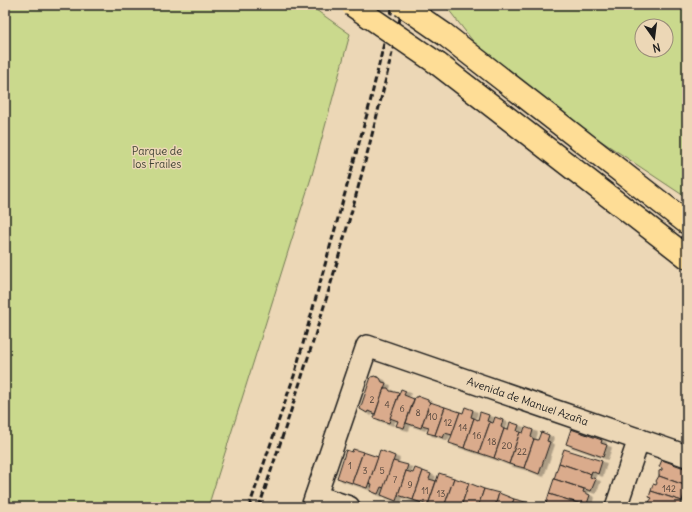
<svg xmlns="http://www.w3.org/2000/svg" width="692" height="512" viewBox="0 0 692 512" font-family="Delius,sans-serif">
<defs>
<filter id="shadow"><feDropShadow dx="4.5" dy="2.5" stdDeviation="0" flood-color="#0004"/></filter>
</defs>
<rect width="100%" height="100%" fill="#ecd7b6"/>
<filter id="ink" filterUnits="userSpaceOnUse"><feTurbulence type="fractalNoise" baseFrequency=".025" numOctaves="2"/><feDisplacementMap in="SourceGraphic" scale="8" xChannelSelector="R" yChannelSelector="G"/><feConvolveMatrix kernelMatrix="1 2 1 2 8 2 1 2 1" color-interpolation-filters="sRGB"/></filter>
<g filter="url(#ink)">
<g fill="#cad98d" stroke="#737a54" fill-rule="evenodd">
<path d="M5 5H309L350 34 312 175 208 507H5Z"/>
<path d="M445 5H687V198L496 71ZM642 26H666V50H642Z"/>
</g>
<g fill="#daab8c" stroke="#1c1c1c" filter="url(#shadow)">
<path d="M375 376 380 378 382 382 386 383 375 414 368 411 367 413 360 409 371 377Z"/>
<path d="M384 388H388L390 391 399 393 389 423 374 418Z"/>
<path d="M401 389 406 391 404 395 414 399 404 428 396 426 398 421 390 418Z"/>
<path d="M417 396 428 400V401L430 402 421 428 406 423 415 397H417Z"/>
<path d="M430 402 445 407 435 435 427 433 429 427 422 425Z"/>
<path d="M445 407 460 412 452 435 445 433 443 438 435 435Z"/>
<path d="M465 407 473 410 471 417 474 418 464 448 449 443 460 412 463 413Z"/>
<path d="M480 412 489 415 487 421 490 422 479 453 464 448 474 418 478 420Z"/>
<path d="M495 417 503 420 501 427 504 429 494 458 479 453 490 422 493 423Z"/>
<path d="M510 422 519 425 517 431 520 432 509 464 494 458 504 429 508 430Z"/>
<path d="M525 427 533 430 531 437 534 439 524 468 509 464 520 432 523 433Z"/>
<path d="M571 429 602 440 601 443 607 445 603 457 566 444Z"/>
<path d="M541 432 549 435 547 441 550 442 539 474 524 468 534 439 538 440Z"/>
<path d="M353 449 363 452 352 483 337 478 346 450 352 452Z"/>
<path d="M564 449 602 461 598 474 592 471 591 474 559 463Z"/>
<path d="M380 450 395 456 384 488 381 487 378 494 370 491 372 484 369 483Z"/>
<path d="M363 452 378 457 367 488 352 483Z"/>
<path d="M662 460 687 469V486L659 476V471L662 470V468L659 467Z"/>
<path d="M393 461 408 465 396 501 381 495Z"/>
<path d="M559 463 591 474 590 477 596 479 591 491 554 479Z"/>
<path d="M415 468 423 471 413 500 398 495 406 471 413 473Z"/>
<path d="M423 471 431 474 429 479 436 481 428 505 413 500Z"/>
<path d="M439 473 454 478 444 507H431V506L428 505Z"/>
<path d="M659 476 687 486 682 501 651 491 653 484 656 485 657 483 656 481Z"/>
<path d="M454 478 469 483 461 507H444Z"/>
<path d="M554 479 584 489 583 492 590 495 587 504 581 502V504L549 494Z"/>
<path d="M469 483 484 489 478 507H461Z"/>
<path d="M484 489 499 493 495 507H478Z"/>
<path d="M651 491 682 501 680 507 649 506 650 504 649 502 652 498 649 497Z"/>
<path d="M499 493 514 499 511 507H495Z"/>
<path d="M549 494 581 504 580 507H545Z"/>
<path d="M514 499 529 503 528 507H511Z"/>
</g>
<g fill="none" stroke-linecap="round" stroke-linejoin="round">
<g stroke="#1c1c1c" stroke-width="24">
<g id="minor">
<path d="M316 496 349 507"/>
<path id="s1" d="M312 507 367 346 687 456"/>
<path d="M616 507 639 439"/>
</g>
</g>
<g stroke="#1c1c1c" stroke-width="25">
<g id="highway">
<path d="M444 34 687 223"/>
<path d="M438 64 687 257"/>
</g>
</g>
<use href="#minor" stroke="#ecd7b6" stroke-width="21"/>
<use href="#highway" stroke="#fedd96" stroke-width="22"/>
<g stroke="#1c1c1c" stroke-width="3" stroke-dasharray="6 3" stroke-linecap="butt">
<path d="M249 507 294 376 369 107 393 5"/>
<path d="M259 507C288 420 317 333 342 245 365 166 385 85 403 5"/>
</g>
<g stroke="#1c1c1c" stroke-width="25" stroke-linecap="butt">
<g id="highway-bridge">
<path d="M352 5 438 64"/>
<path d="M402 5 444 34"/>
</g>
</g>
<use href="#highway-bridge" stroke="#fedd96" stroke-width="22"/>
</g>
</g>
<g text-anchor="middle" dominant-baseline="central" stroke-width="3" stroke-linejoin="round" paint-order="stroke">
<g font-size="9" fill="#4c4038">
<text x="372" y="399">2</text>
<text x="387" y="404">4</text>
<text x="402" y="408">6</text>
<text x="418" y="412">8</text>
<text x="433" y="416">10</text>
<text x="448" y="422">12</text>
<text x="463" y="427">14</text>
<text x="477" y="435">16</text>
<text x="492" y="441">18</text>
<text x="507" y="445">20</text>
<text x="522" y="451">22</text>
<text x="350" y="465">1</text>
<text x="365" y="470">3</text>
<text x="382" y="470">5</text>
<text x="395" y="479">7</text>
<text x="410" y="484">9</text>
<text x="669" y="488">142</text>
<text x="425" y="490">11</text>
<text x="441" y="493">13</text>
</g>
<g font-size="11" fill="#3f4233" stroke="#ecd7b6">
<text x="157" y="151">Parque de<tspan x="157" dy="13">los Frailes</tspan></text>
</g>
<g font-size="11" fill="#1c1c1c" stroke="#ecd7b6">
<text stroke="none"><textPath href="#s1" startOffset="340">Avenida de Manuel Azaña</textPath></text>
</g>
</g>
<rect width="692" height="512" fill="none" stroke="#ecd7b6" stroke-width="20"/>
<rect x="10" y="10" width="672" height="492" fill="none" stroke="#1c1c1c" stroke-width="1.5" filter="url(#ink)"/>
<g transform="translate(654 38) rotate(166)"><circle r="19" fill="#ecd7b6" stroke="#998c78"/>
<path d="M0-3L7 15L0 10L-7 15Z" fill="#1c1c1c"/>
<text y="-6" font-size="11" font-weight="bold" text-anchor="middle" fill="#1c1c1c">N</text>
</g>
</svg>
